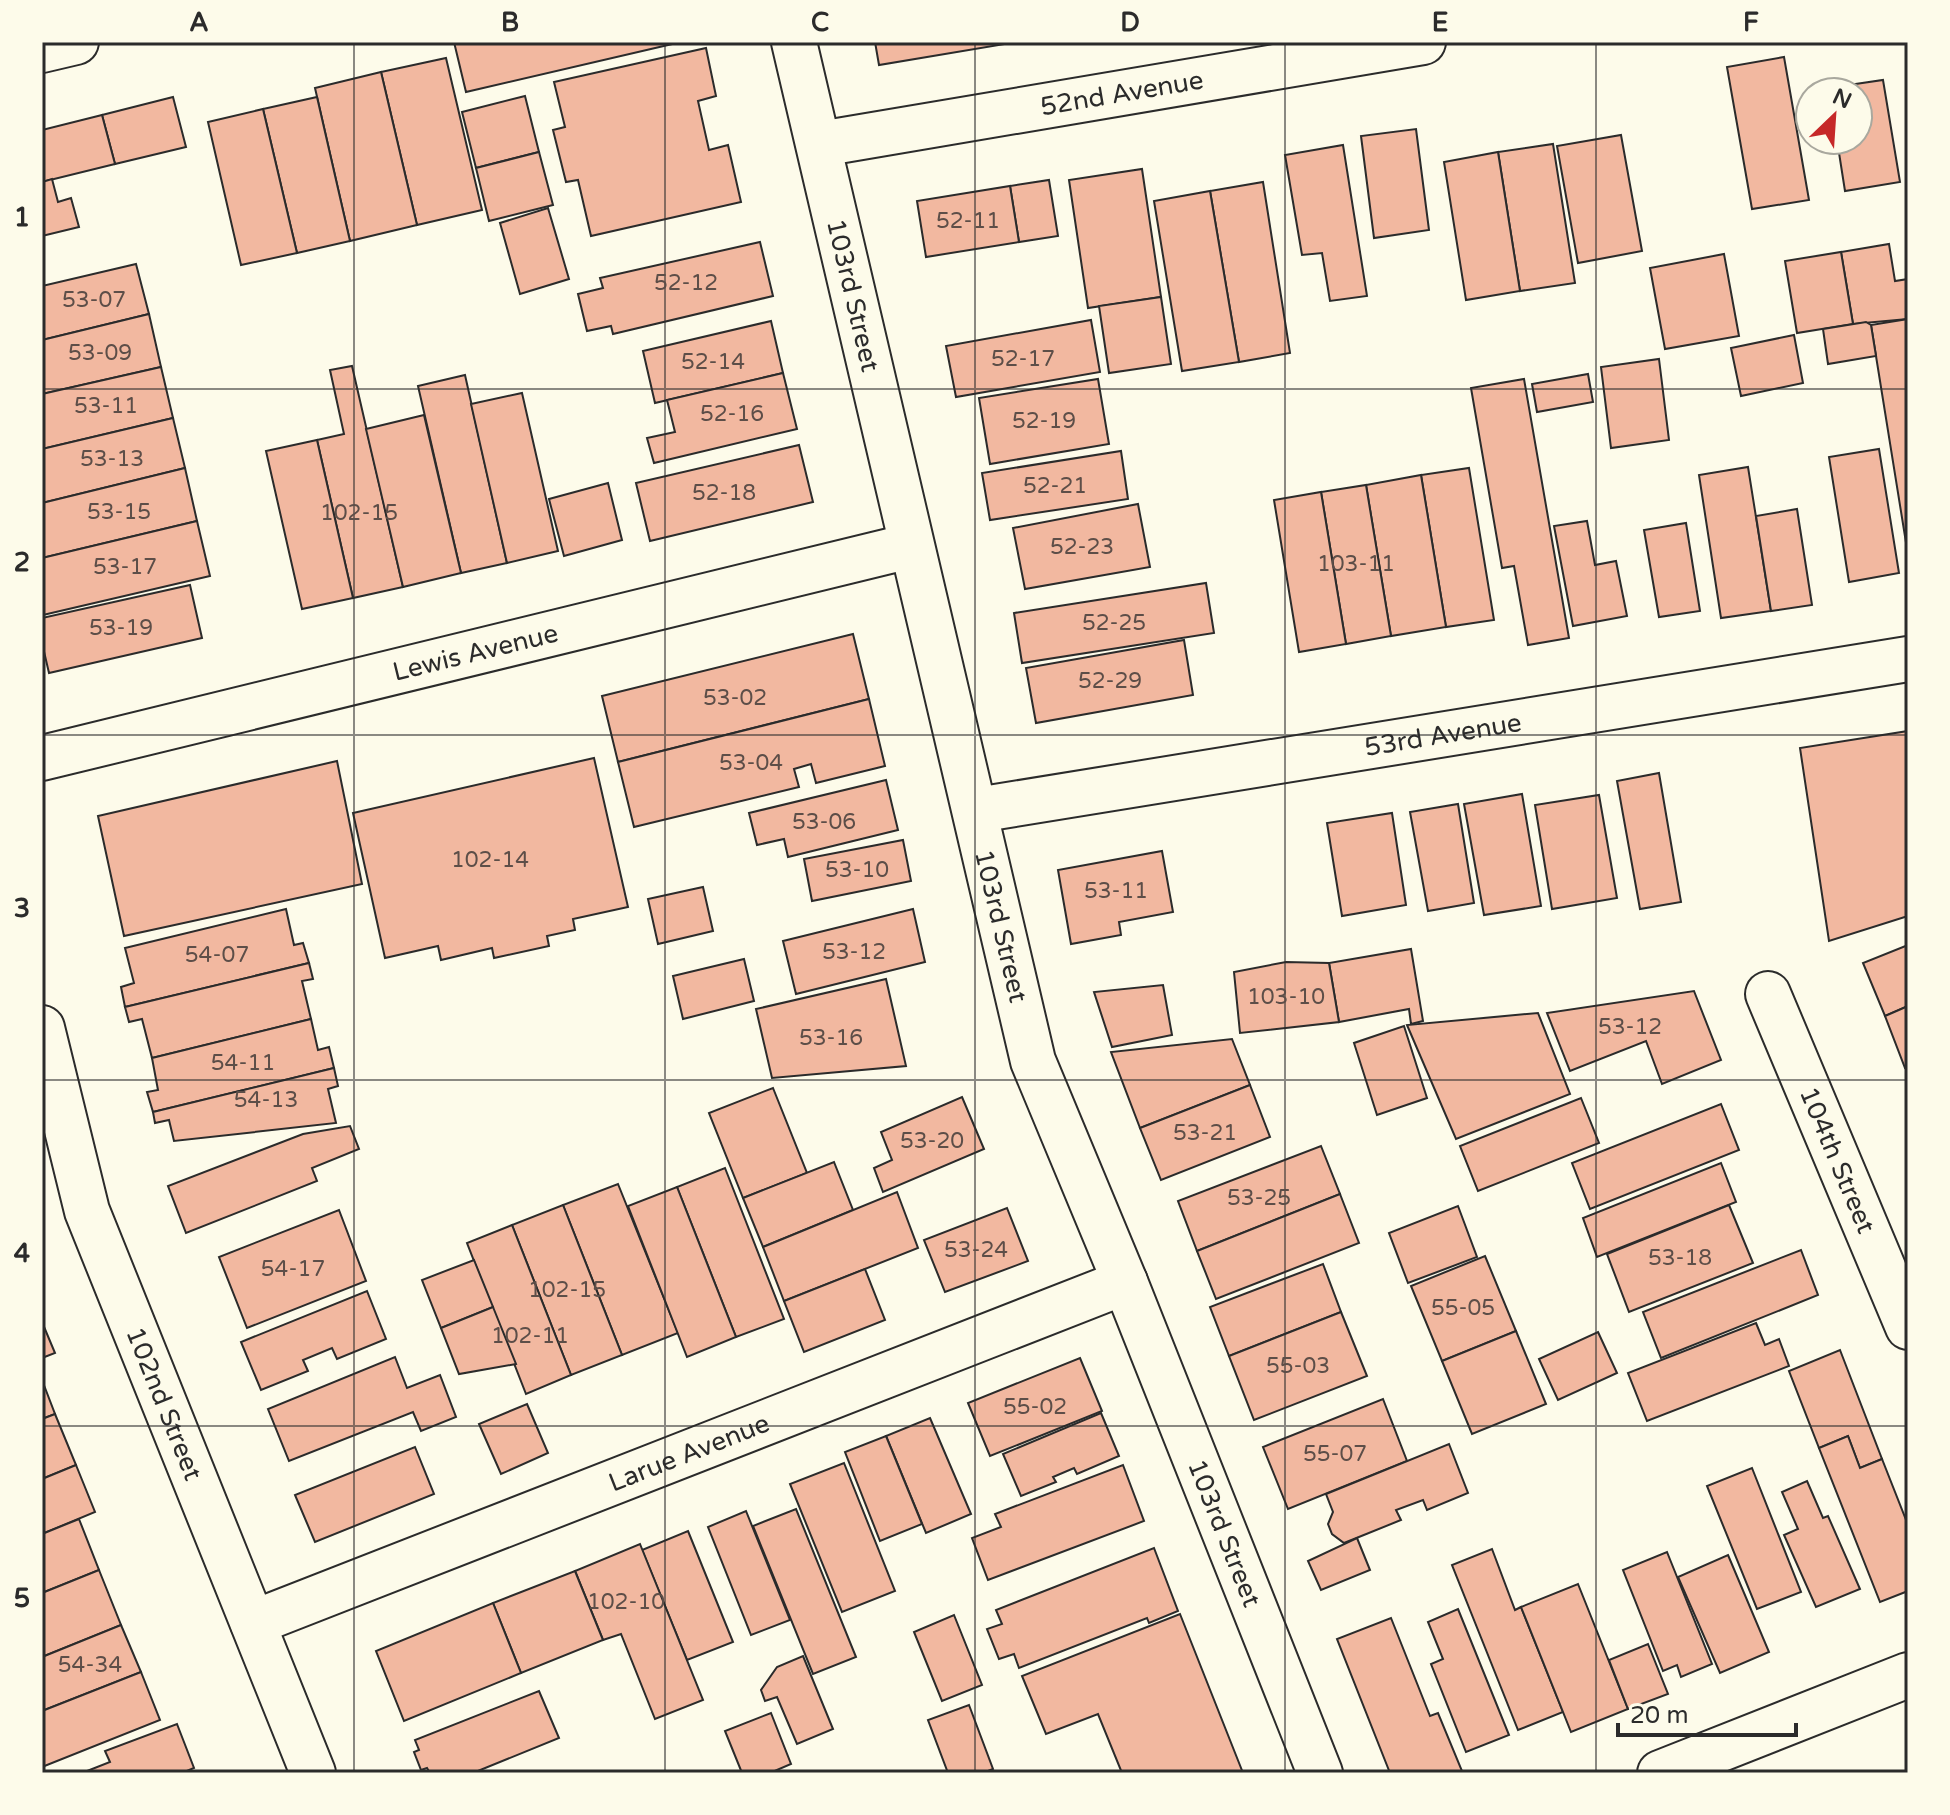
<svg xmlns="http://www.w3.org/2000/svg" width="1950" height="1815" viewBox="0 0 1950 1815" font-family="'Varela Round',sans-serif">
<rect width="100%" height="100%" fill="#fdfbea"/>
<g fill="#f2b8a0" stroke="#2b2b2b" stroke-width="2">
<path d="M454 42H681L466 92Z"/>
<path d="M875 42H1005V44L879 65Z"/>
<path d="M706 48 716 96 698 101 709 150 728 145 741 202 591 236 578 180 566 182 553 130 565 127 554 82Z"/>
<path d="M1784 57 1809 200 1752 209 1727 67Z"/>
<path d="M446 58 482 210 417 225 381 72Z"/>
<path d="M381 72 417 225 350 241 315 88Z"/>
<path d="M1883 80 1900 182 1845 191 1837 140H1858V92H1829L1828 88Z"/>
<path d="M525 96 539 152 476 168 462 112Z"/>
<path d="M173 97 186 147 115 164 102 115Z"/>
<path d="M317 97 350 241 297 253 263 109Z"/>
<path d="M263 109 297 253 241 265 208 122Z"/>
<path d="M102 115 115 164 42 182V130Z"/>
<path d="M1416 129 1429 230 1374 238 1361 136Z"/>
<path d="M1621 135 1642 251 1578 263 1557 146Z"/>
<path d="M1553 144 1575 283 1520 291 1498 152Z"/>
<path d="M1343 145 1367 296 1330 301 1322 253 1302 255 1285 155Z"/>
<path d="M539 152 553 205 489 221 476 168Z"/>
<path d="M1498 152 1520 291 1466 300 1444 162Z"/>
<path d="M1142 169 1161 297 1088 308 1069 180Z"/>
<path d="M52 179 58 202 71 198 79 227 42 236V182Z"/>
<path d="M1049 180 1058 236 1019 242 1010 186Z"/>
<path d="M1263 182 1290 353 1239 362 1210 191Z"/>
<path d="M1010 186 1019 242 926 257 917 201Z"/>
<path d="M1210 191 1239 362 1182 371 1154 201Z"/>
<path d="M548 208 569 279 520 294 500 223Z"/>
<path d="M760 242 773 296 613 334 611 326 587 331 578 294 603 288 600 278Z"/>
<path d="M1889 244 1895 281 1908 279V319L1853 324 1841 252Z"/>
<path d="M1841 252 1853 324 1797 333 1785 261Z"/>
<path d="M1724 254 1739 336 1665 349 1650 268Z"/>
<path d="M136 264 149 314 42 340V286Z"/>
<path d="M1161 297 1171 364 1109 373 1099 306Z"/>
<path d="M149 314 161 367 42 394V340Z"/>
<path d="M1908 319V555L1871 325Z"/>
<path d="M1091 320 1100 372 956 397 946 346Z"/>
<path d="M771 321 783 373 655 403 643 351Z"/>
<path d="M1866 322 1871 325 1876 356 1828 364 1823 329Z"/>
<path d="M1794 335 1803 383 1741 396 1731 348Z"/>
<path d="M1659 359 1669 440 1611 448 1601 367Z"/>
<path d="M352 366 403 587 353 598 317 440 344 434 330 370Z"/>
<path d="M161 367 173 418 42 449V394Z"/>
<path d="M783 373 797 429 654 463 647 438 675 432 667 400Z"/>
<path d="M1588 374 1593 402 1537 412 1532 384Z"/>
<path d="M465 375 507 563 461 573 418 386Z"/>
<path d="M1098 379 1109 444 990 464 979 398Z"/>
<path d="M1524 379 1569 638 1528 645 1514 566 1502 568 1471 388Z"/>
<path d="M522 393 558 551 507 563 471 404Z"/>
<path d="M424 415 461 573 403 587 366 429Z"/>
<path d="M173 418 185 468 42 503V449Z"/>
<path d="M317 440 353 598 302 609 266 451Z"/>
<path d="M799 445 813 502 650 541 636 483Z"/>
<path d="M1879 449 1899 573 1849 582 1829 457Z"/>
<path d="M1121 451 1128 499 990 520 982 473Z"/>
<path d="M1748 467 1771 611 1721 618 1699 475Z"/>
<path d="M185 468 197 521 42 558V503Z"/>
<path d="M1469 468 1494 620 1446 627 1421 475Z"/>
<path d="M1421 475 1446 627 1391 636 1366 485Z"/>
<path d="M608 483 622 540 564 556 549 499Z"/>
<path d="M1366 485 1391 636 1346 644 1321 492Z"/>
<path d="M1321 492 1346 644 1299 652 1274 500Z"/>
<path d="M1138 504 1150 567 1025 589 1013 528Z"/>
<path d="M1797 509 1812 605 1771 611 1756 516Z"/>
<path d="M197 521 210 576 43 615 42 558Z"/>
<path d="M1587 521 1595 565 1616 561 1627 616 1573 626 1554 526Z"/>
<path d="M1686 523 1700 611 1659 617 1644 530Z"/>
<path d="M1206 583 1214 633 1022 663 1014 613Z"/>
<path d="M190 585 202 638 49 673 42 643V618Z"/>
<path d="M853 634 869 699 618 762 602 696Z"/>
<path d="M1184 640 1193 695 1036 723 1026 668Z"/>
<path d="M869 699 885 766 816 783 811 764 794 769 799 787 634 827 618 762Z"/>
<path d="M1908 731V916L1829 941 1800 748Z"/>
<path d="M594 758 628 907 573 919 575 930 547 936 549 946 494 958 492 948 441 960 438 946 385 958 353 813Z"/>
<path d="M337 761 362 884 124 936 98 816Z"/>
<path d="M1659 773 1681 902 1640 909 1617 781Z"/>
<path d="M886 780 898 830 788 857 784 839 757 845 749 813Z"/>
<path d="M1522 794 1541 906 1484 915 1464 804Z"/>
<path d="M1599 795 1617 898 1552 909 1535 805Z"/>
<path d="M1458 804 1474 903 1428 911 1410 812Z"/>
<path d="M1392 813 1406 905 1342 916 1327 823Z"/>
<path d="M903 840 911 881 812 901 804 859Z"/>
<path d="M1162 851 1173 912 1119 922 1121 935 1071 944 1058 870Z"/>
<path d="M703 887 713 931 658 944 648 899Z"/>
<path d="M286 909 294 945 303 943 309 963 125 1007 121 987 134 983 125 948Z"/>
<path d="M913 909 925 962 796 994 783 941Z"/>
<path d="M1908 945V1006L1885 1016 1863 963Z"/>
<path d="M1411 949 1423 1021 1411 1024 1409 1009 1339 1022 1329 963Z"/>
<path d="M744 959 754 1001 683 1019 673 976Z"/>
<path d="M1286 962 1329 963 1339 1022 1240 1033 1234 972Z"/>
<path d="M309 963 313 979 302 981 311 1019 152 1058 142 1019 129 1022 125 1007Z"/>
<path d="M886 979 906 1066 772 1078 756 1009Z"/>
<path d="M1163 985 1172 1035 1112 1047 1094 992Z"/>
<path d="M1694 991 1721 1060 1662 1084 1646 1041 1570 1071 1547 1013Z"/>
<path d="M1908 1006V1067L1905 1068 1885 1016Z"/>
<path d="M1538 1013 1570 1094 1456 1139 1407 1025Z"/>
<path d="M311 1019 318 1050 329 1047 334 1068 153 1112 147 1092 158 1090 152 1058Z"/>
<path d="M1404 1026 1427 1098 1377 1115 1354 1043Z"/>
<path d="M1232 1039 1250 1085 1140 1128 1111 1052Z"/>
<path d="M334 1068 338 1086 328 1089 336 1123 174 1141 169 1120 155 1123 153 1112Z"/>
<path d="M1250 1085 1270 1137 1161 1180 1140 1128Z"/>
<path d="M773 1088 807 1173 743 1198 709 1113Z"/>
<path d="M962 1097 984 1149 883 1192 874 1168 892 1160 881 1132Z"/>
<path d="M1581 1098 1599 1143 1478 1191 1460 1146Z"/>
<path d="M1721 1104 1739 1150 1590 1209 1572 1163Z"/>
<path d="M350 1126 359 1149 312 1168 317 1181 186 1233 168 1186 303 1134Z"/>
<path d="M1321 1146 1340 1194 1197 1251 1178 1201Z"/>
<path d="M834 1162 853 1210 763 1247 743 1198Z"/>
<path d="M1721 1163 1736 1202 1597 1257 1583 1218Z"/>
<path d="M725 1168 784 1319 736 1337 677 1187Z"/>
<path d="M618 1184 678 1333 622 1355 563 1205Z"/>
<path d="M677 1187 736 1337 687 1357 628 1206Z"/>
<path d="M897 1192 918 1248 784 1301 763 1247Z"/>
<path d="M1340 1194 1359 1243 1216 1299 1197 1251Z"/>
<path d="M563 1205 622 1355 571 1375 512 1225Z"/>
<path d="M1729 1205 1753 1263 1629 1312 1607 1254Z"/>
<path d="M1458 1206 1477 1257 1408 1283 1389 1233Z"/>
<path d="M1007 1208 1028 1261 945 1292 924 1240Z"/>
<path d="M339 1210 366 1281 247 1328 219 1257Z"/>
<path d="M512 1225 571 1375 526 1394 467 1243Z"/>
<path d="M1801 1250 1818 1295 1661 1358 1643 1312Z"/>
<path d="M1485 1256 1516 1331 1442 1361 1411 1286Z"/>
<path d="M474 1260 493 1307 441 1328 422 1280Z"/>
<path d="M1323 1264 1341 1312 1229 1356 1210 1307Z"/>
<path d="M865 1269 885 1320 804 1352 784 1301Z"/>
<path d="M367 1291 386 1339 337 1359 332 1348 303 1360 308 1371 261 1390 241 1342Z"/>
<path d="M493 1307 516 1364 459 1374 441 1328Z"/>
<path d="M1341 1312 1367 1376 1254 1420 1229 1356Z"/>
<path d="M42 1322 55 1353 42 1358Z"/>
<path d="M1756 1323 1765 1345 1779 1339 1789 1366 1647 1421 1628 1373Z"/>
<path d="M1516 1331 1546 1404 1472 1434 1442 1361Z"/>
<path d="M1598 1332 1617 1373 1558 1400 1539 1359Z"/>
<path d="M1840 1350 1882 1459 1860 1468 1848 1436 1819 1448 1789 1371Z"/>
<path d="M395 1357 407 1388 440 1375 456 1417 421 1431 413 1412 289 1461 268 1409Z"/>
<path d="M1080 1358 1102 1411 990 1456 968 1403Z"/>
<path d="M42 1380 55 1414 42 1419Z"/>
<path d="M1383 1399 1407 1461 1288 1509 1263 1447Z"/>
<path d="M527 1404 548 1453 501 1474 479 1424Z"/>
<path d="M1101 1413 1119 1456 1077 1474 1074 1468 1053 1477 1056 1482 1021 1496 1003 1454Z"/>
<path d="M55 1414 76 1465 42 1479V1419Z"/>
<path d="M930 1418 971 1514 926 1533 886 1436Z"/>
<path d="M886 1436 922 1524 880 1541 845 1452Z"/>
<path d="M1848 1436 1860 1468 1882 1459 1908 1525V1591L1880 1602 1819 1448Z"/>
<path d="M1449 1444 1468 1493 1427 1510 1423 1500 1396 1510 1401 1520 1344 1543 1332 1534 1328 1524 1333 1512 1326 1494Z"/>
<path d="M415 1447 434 1494 315 1542 295 1495Z"/>
<path d="M844 1463 895 1591 842 1612 790 1484Z"/>
<path d="M76 1465 95 1512 42 1534V1479Z"/>
<path d="M1123 1465 1144 1521 988 1580 972 1538 1001 1527 995 1514Z"/>
<path d="M1752 1468 1801 1592 1757 1609 1707 1486Z"/>
<path d="M1807 1481 1823 1518 1828 1516 1860 1589 1816 1607 1784 1535 1798 1529 1782 1492Z"/>
<path d="M796 1509 856 1657 813 1674 753 1526Z"/>
<path d="M746 1511 790 1620 751 1635 708 1527Z"/>
<path d="M79 1519 99 1570 42 1593V1534Z"/>
<path d="M688 1531 733 1642 687 1660 642 1550Z"/>
<path d="M1357 1538 1370 1570 1321 1590 1308 1561Z"/>
<path d="M640 1544 703 1700 655 1719 621 1634 603 1640 575 1571Z"/>
<path d="M1154 1548 1178 1611 1149 1623 1147 1618 1019 1668 1014 1654 999 1659 987 1629 1002 1624 996 1610Z"/>
<path d="M1492 1549 1515 1610 1521 1607 1563 1712 1518 1730 1452 1565Z"/>
<path d="M1667 1552 1712 1664 1681 1677 1677 1665 1663 1671 1623 1570Z"/>
<path d="M1728 1555 1769 1652 1720 1673 1678 1577Z"/>
<path d="M99 1570 121 1625 42 1657V1593Z"/>
<path d="M575 1571 603 1640 521 1673 493 1603Z"/>
<path d="M1578 1584 1628 1709 1571 1732 1521 1607Z"/>
<path d="M493 1603 521 1673 404 1721 376 1651Z"/>
<path d="M1458 1609 1509 1735 1466 1752 1431 1664 1443 1659 1428 1622Z"/>
<path d="M1180 1614 1243 1773H1122L1098 1714 1046 1734 1022 1676Z"/>
<path d="M954 1615 982 1685 942 1701 914 1632Z"/>
<path d="M1391 1618 1430 1716 1438 1713 1462 1771 1390 1773 1337 1639Z"/>
<path d="M121 1625 141 1672 42 1711V1657Z"/>
<path d="M1648 1644 1668 1694 1628 1709 1609 1660Z"/>
<path d="M803 1656 833 1729 797 1744 777 1697 765 1701 761 1690 777 1667Z"/>
<path d="M141 1672 160 1720 42 1767V1711Z"/>
<path d="M539 1691 559 1738 473 1773H430L427 1768 421 1770 414 1752 419 1750 415 1740Z"/>
<path d="M969 1705 993 1769 983 1773H948L928 1720Z"/>
<path d="M771 1713 791 1764 770 1773H742L725 1731Z"/>
<path d="M177 1724 194 1768 182 1773H82L110 1762 105 1751Z"/>
</g>
<g fill="none" stroke-linecap="round" stroke-linejoin="round">
<g stroke="#2b2b2b" stroke-width="48">
<g id="street">
<path id="s1" d="M794 42 1033 1061 1125 1282 1320 1773"/>
<path d="M42 50 76 42"/>
<path id="s2" d="M820 144 1423 42"/>
<path id="s3" d="M42 758 910 546"/>
<path id="s4" d="M977 810 1908 659"/>
<path id="s5" d="M1768 994 1908 1327"/>
<path id="s6" d="M42 1028 87 1211 313 1773"/>
<path id="s7" d="M253 1623 1125 1282"/>
<path d="M1660 1773 1908 1675"/>
</g>
</g>
<use href="#street" stroke="#fdfbea" stroke-width="44"/>
</g>
<path fill="none" stroke="#2b2b2b" stroke-width="2" stroke-opacity="0.55" d="M354 42V1773M665 42V1773M975 42V1773M1285 42V1773M1596 42V1773M42 389H1908M42 735H1908M42 1080H1908M42 1426H1908"/>
<g text-anchor="middle" dominant-baseline="central" stroke-width="6" stroke-linejoin="round" paint-order="stroke">
<g font-size="22" fill="#5d4e48">
<text x="968" y="221">52-11</text>
<text x="686" y="283">52-12</text>
<text x="94" y="300">53-07</text>
<text x="100" y="353">53-09</text>
<text x="1023" y="359">52-17</text>
<text x="713" y="362">52-14</text>
<text x="106" y="406">53-11</text>
<text x="732" y="414">52-16</text>
<text x="1044" y="421">52-19</text>
<text x="112" y="459">53-13</text>
<text x="1055" y="486">52-21</text>
<text x="724" y="493">52-18</text>
<text x="119" y="512">53-15</text>
<text x="359" y="513">102-15</text>
<text x="1082" y="547">52-23</text>
<text x="1356" y="564">103-11</text>
<text x="125" y="567">53-17</text>
<text x="1114" y="623">52-25</text>
<text x="121" y="628">53-19</text>
<text x="1110" y="681">52-29</text>
<text x="735" y="698">53-02</text>
<text x="751" y="763">53-04</text>
<text x="824" y="822">53-06</text>
<text x="490" y="860">102-14</text>
<text x="857" y="870">53-10</text>
<text x="1116" y="891">53-11</text>
<text x="854" y="952">53-12</text>
<text x="217" y="955">54-07</text>
<text x="1286" y="997">103-10</text>
<text x="1630" y="1027">53-12</text>
<text x="831" y="1038">53-16</text>
<text x="243" y="1063">54-11</text>
<text x="266" y="1100">54-13</text>
<text x="1205" y="1133">53-21</text>
<text x="932" y="1141">53-20</text>
<text x="1259" y="1198">53-25</text>
<text x="976" y="1250">53-24</text>
<text x="1680" y="1258">53-18</text>
<text x="293" y="1269">54-17</text>
<text x="567" y="1290">102-15</text>
<text x="1463" y="1308">55-05</text>
<text x="530" y="1336">102-11</text>
<text x="1298" y="1366">55-03</text>
<text x="1035" y="1407">55-02</text>
<text x="1335" y="1454">55-07</text>
<text x="626" y="1602">102-10</text>
<text x="90" y="1665">54-34</text>
</g>
<g font-size="26" fill="#2b2b2b" stroke="#fdfbea">
<text stroke="none"><textPath href="#s2" startOffset="306">52nd Avenue</textPath></text>
<text stroke="none"><textPath href="#s1" startOffset="260">103rd Street</textPath></text>
<text stroke="none"><textPath href="#s3" startOffset="446">Lewis Avenue</textPath></text>
<text stroke="none"><textPath href="#s4" startOffset="472">53rd Avenue</textPath></text>
<text stroke="none"><textPath href="#s1" startOffset="908">103rd Street</textPath></text>
<text stroke="none"><textPath href="#s5" startOffset="180">104th Street</textPath></text>
<text stroke="none"><textPath href="#s6" startOffset="396">102nd Street</textPath></text>
<text stroke="none"><textPath href="#s7" startOffset="468">Larue Avenue</textPath></text>
<text stroke="none"><textPath href="#s1" startOffset="1556">103rd Street</textPath></text>
</g>
</g>
<rect width="1950" height="1815" fill="none" stroke="#fdfbea" stroke-width="88"/>
<g transform="translate(1834 116) rotate(25)"><circle r="38" fill="#fdfbea" stroke="#a9a89e" stroke-width="2"/>
<path d="M0-6L14 30L0 20L-14 30Z" fill="#c62828"/>
<text y="-12" font-size="22" font-weight="bold" text-anchor="middle" fill="#2b2b2b">N</text>
</g>
<path d="M1618 1723v12h178v-12" fill="none" stroke="#2b2b2b" stroke-width="4"/>
<text x="1630" y="1723" font-size="24" fill="#2b2b2b" stroke="#fdfbea" stroke-width="6" paint-order="stroke">20 m</text>
<rect x="44" y="44" width="1862" height="1727" fill="none" stroke="#2b2b2b" stroke-width="3"/>
<g font-size="26" text-anchor="middle" font-weight="bold" fill="#2b2b2b">
<text x="199" y="31">A</text>
<text x="510" y="31">B</text>
<text x="820" y="31">C</text>
<text x="1130" y="31">D</text>
<text x="1440" y="31">E</text>
<text x="1751" y="31">F</text>
<text x="22" y="226">1</text>
<text x="22" y="571">2</text>
<text x="22" y="917">3</text>
<text x="22" y="1262">4</text>
<text x="22" y="1607">5</text>
</g>
</svg>
